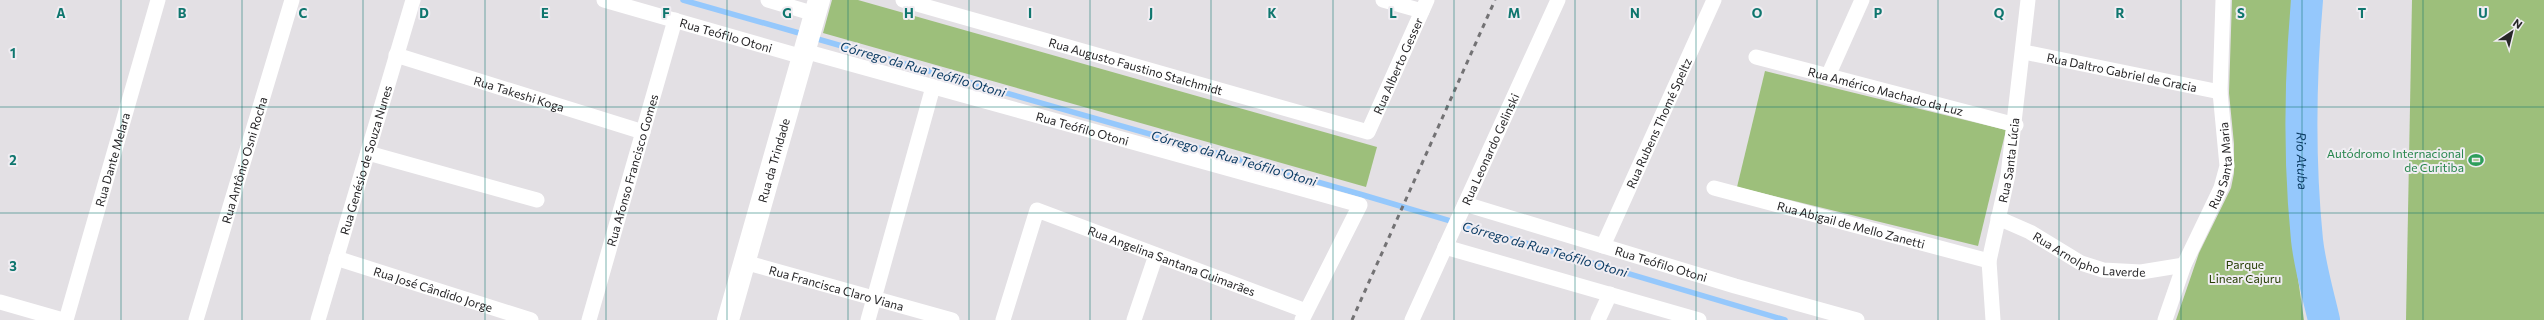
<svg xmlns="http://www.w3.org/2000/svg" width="2544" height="320" viewBox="0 0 2544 320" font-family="Commissioner,sans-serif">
<rect width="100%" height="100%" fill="#e3e0e4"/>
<g fill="#9dbf7b">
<path d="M832 0H858L1377 147 1366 187 823 33Z"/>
<path d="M2232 0H2294L2288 184 2295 258 2304 320H2176L2199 253 2231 188 2234 173V144L2229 93Z"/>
<path d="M2412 0H2544V320H2406Z"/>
<path d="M1765 71 2006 130 1978 246 1737 187Z"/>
</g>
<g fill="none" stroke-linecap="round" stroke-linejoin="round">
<g stroke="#95c8fc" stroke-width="5.5">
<path d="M683 0 806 35"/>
<path d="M814 38 1363 195 1785 320"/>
</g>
<path stroke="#95c8fc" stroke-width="32" id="s1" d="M2307 0C2300 80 2299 160 2307 240 2310 267 2318 294 2324 320"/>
<g stroke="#fff" stroke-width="15">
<path id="s2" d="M604 0 803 57"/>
<path d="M768 0 815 14"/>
<path id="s3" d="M903 0 1368 132 1427 0"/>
<path d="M1383 0 1422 11"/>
<path id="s4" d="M804 51 1360 205 1302 320"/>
<path id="s5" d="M2024 52 2220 92"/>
<path id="s6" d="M396 55 643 132"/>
<path id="s7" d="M1756 57 2016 125"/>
<path d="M1828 76 1862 0"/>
<path d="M368 153 537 200"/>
<path id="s8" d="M1714 188 1989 261"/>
<path id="s9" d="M1465 204 1735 286 1857 320"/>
<path id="s10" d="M1998 218 2030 232 2081 263 2103 270 2141 272 2184 265"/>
<path id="s11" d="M1603 246 1714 0"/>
<path d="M1445 247 1699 320"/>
<path id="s12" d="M336 258 531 320"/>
<path id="s13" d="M744 262 952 320"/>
<path d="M0 302 63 320"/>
<path id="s14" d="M66 320 158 0"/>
<path id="s15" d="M196 320 292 0"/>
<path id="s16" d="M318 320 413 0"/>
<path id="s17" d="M589 320 675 20"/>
<path d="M868 320 933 87"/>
<path id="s18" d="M1003 320 1037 210 1306 311"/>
<path d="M1134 320 1156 255"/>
<path id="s19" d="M1412 320 1558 0"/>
<path d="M1598 320 1610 294"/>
<path id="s20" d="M1993 320 1989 261 2008 175 2028 0"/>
<path id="s21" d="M2165 320 2184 265 2221 188 2227 166 2220 92 2223 0"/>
</g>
<path stroke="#fff" stroke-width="22" id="s22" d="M728 320 819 0"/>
<path stroke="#737274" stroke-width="3" stroke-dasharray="5 5" stroke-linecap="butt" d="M1352 320 1495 0"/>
</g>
<path fill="none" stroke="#0f766e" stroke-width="1" stroke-opacity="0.55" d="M121 0V320M242 0V320M363 0V320M485 0V320M606 0V320M727 0V320M848 0V320M969 0V320M1090 0V320M1211 0V320M1333 0V320M1454 0V320M1575 0V320M1696 0V320M1817 0V320M1938 0V320M2059 0V320M2181 0V320M2302 0V320M2423 0V320M0 107H2544M0 213H2544"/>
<defs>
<g id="stadium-bare" transform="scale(1.2)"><path d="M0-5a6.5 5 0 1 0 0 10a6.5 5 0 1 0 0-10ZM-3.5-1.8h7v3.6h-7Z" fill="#2e9e5b" stroke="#f0edf2" stroke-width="2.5" paint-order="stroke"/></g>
</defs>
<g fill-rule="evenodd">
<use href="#stadium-bare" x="2476" y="160"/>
</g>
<g text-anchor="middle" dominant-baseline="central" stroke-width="4" stroke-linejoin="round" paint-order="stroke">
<g font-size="12" fill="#272628" stroke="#f0edf2">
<text stroke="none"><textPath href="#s2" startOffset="127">Rua Teófilo Otoni</textPath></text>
<text stroke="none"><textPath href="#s3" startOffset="242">Rua Augusto Faustino Stalchmidt</textPath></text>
<text stroke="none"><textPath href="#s3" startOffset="556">Rua Alberto Gesser</textPath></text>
<text stroke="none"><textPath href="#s5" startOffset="100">Rua Daltro Gabriel de Gracia</textPath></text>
<text stroke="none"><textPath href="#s7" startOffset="134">Rua Américo Machado da Luz</textPath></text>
<text stroke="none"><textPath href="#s6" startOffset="129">Rua Takeshi Koga</textPath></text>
<text stroke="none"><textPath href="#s11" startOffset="135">Rua Rubens Thomé Speltz</textPath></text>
<text stroke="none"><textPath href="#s4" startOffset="289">Rua Teófilo Otoni</textPath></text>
<text stroke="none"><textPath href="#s19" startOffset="188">Rua Leonardo Gelinski</textPath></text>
<text stroke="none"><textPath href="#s14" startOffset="167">Rua Dante Melara</textPath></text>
<text stroke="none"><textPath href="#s15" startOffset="167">Rua Antônio Osni Rocha</textPath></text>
<text stroke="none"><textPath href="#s16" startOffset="167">Rua Genésio de Souza Nunes</textPath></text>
<text stroke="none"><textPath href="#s22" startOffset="166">Rua da Trindade</textPath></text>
<text stroke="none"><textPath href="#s20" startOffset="162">Rua Santa Lúcia</textPath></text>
<text stroke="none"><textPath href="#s21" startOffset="166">Rua Santa Maria</textPath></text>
<text stroke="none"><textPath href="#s17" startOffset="156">Rua Afonso Francisco Gomes</textPath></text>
<text stroke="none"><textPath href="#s8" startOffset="142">Rua Abigail de Mello Zanetti</textPath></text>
<text stroke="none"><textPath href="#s10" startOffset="100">Rua Arnolpho Laverde</textPath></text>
<text stroke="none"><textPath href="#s18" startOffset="259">Rua Angelina Santana Guimarães</textPath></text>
<text stroke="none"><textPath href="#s9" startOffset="205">Rua Teófilo Otoni</textPath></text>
<text stroke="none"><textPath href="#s13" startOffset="96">Rua Francisca Claro Viana</textPath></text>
<text stroke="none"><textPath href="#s12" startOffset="102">Rua José Cândido Jorge</textPath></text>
</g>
<g font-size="12" fill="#27864d" stroke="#f0edf2" text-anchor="end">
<text x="2464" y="153">Autódromo Internacional<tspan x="2464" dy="14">de Curitiba</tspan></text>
</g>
<g font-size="12" fill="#263e04" stroke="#f0edf2">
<text x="2245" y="264">Parque<tspan x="2245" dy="14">Linear Cajuru</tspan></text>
</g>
<g font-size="13" font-style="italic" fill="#0d3d65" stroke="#f0edf2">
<text transform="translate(923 69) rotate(16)">Córrego da Rua Teófilo Otoni</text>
<text transform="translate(1234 158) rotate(16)">Córrego da Rua Teófilo Otoni</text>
<text stroke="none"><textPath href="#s1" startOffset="161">Rio Atuba</textPath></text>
<text transform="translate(1545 249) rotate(16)">Córrego da Rua Teófilo Otoni</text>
</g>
</g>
<g font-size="13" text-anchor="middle" font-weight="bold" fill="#0f766e" stroke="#f0edf2" stroke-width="4" stroke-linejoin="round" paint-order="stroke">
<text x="61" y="18">A</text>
<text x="182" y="18">B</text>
<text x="303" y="18">C</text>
<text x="424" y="18">D</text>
<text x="545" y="18">E</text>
<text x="666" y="18">F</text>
<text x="787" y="18">G</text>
<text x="909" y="18">H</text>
<text x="1030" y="18">I</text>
<text x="1151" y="18">J</text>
<text x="1272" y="18">K</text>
<text x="1393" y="18">L</text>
<text x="1514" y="18">M</text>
<text x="1635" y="18">N</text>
<text x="1757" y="18">O</text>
<text x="1878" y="18">P</text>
<text x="1999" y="18">Q</text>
<text x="2120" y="18">R</text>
<text x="2241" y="18">S</text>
<text x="2362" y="18">T</text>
<text x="2483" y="18">U</text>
<text x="13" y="58">1</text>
<text x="13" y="165">2</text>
<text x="13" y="271">3</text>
</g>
<g transform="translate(2512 32) rotate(35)" stroke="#f0edf2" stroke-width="3" paint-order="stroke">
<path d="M0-3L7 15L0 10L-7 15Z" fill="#272628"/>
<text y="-6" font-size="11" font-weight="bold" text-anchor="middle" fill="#272628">N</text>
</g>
</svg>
